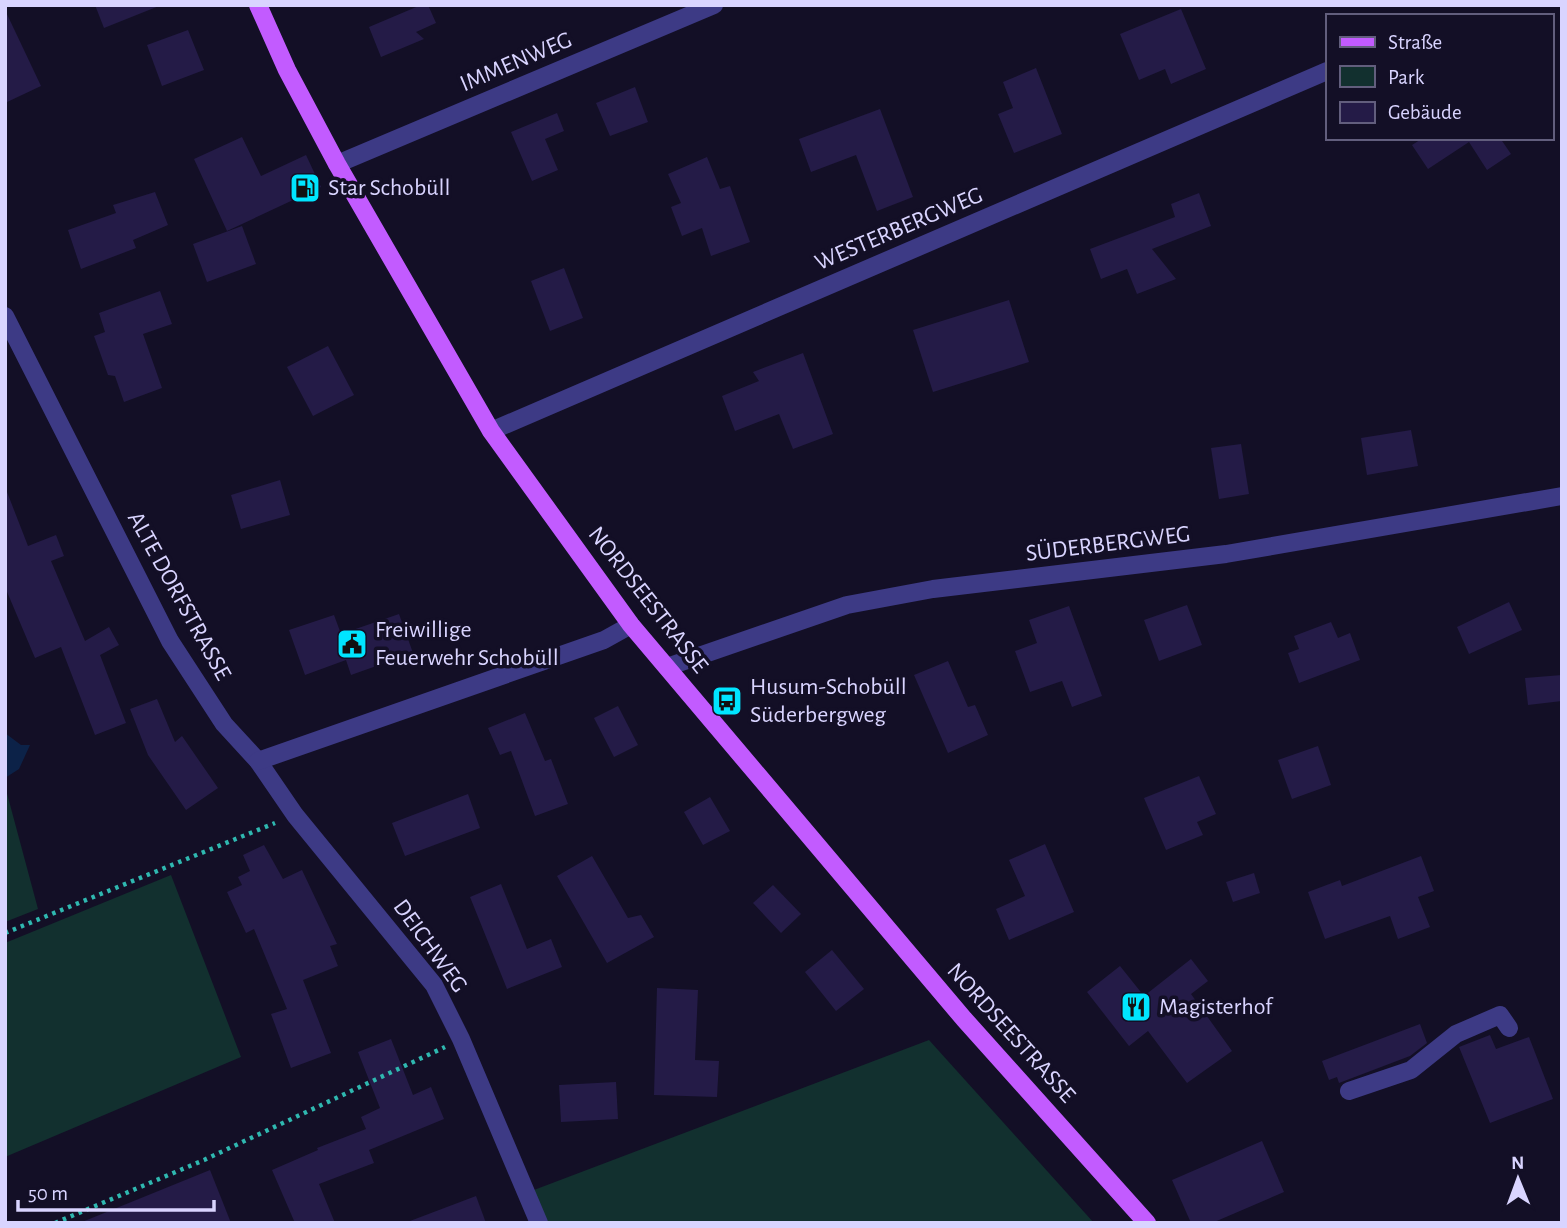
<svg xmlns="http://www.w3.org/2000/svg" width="1567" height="1228" viewBox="0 0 1567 1228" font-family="'Alegreya Sans',sans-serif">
<rect width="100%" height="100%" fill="#130f26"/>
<g fill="#12302f">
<path d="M5 786 38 909 5 922Z"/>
<path d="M171 875 241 1057 5 1157V943Z"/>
<path d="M929 1040 1094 1223H539L526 1193Z"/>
</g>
<path fill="#0c2248" d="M5 733 21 745H30L19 769 5 778Z"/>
<g fill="#241b47">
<path d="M95 5H159V6L104 28Z"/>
<path d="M421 5H428L436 23 416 32 424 39 381 57 369 27Z"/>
<path d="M1181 9 1206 69 1171 84 1165 69 1139 80 1120 34Z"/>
<path d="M5 10 41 86 5 103Z"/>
<path d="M188 30 204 70 162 86 147 45Z"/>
<path d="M1036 68 1062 134 1014 153 998 114 1013 108 1003 82Z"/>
<path d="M635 87 648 122 610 136 596 103Z"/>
<path d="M880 109 913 197 877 211 856 155 811 172 799 139Z"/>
<path d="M557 113 564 131 545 139 558 170 532 181 511 132Z"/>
<path d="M242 137 261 176 306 155 321 187 227 231 194 159Z"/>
<path d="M1423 138H1500L1511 154 1487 170 1469 142 1428 169 1412 145Z"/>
<path d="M707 157 720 189 730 186 750 242 711 256 702 228 682 236 671 207 681 203 668 174Z"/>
<path d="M155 192 168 225 133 240 136 248 81 269 68 230 116 213 113 205Z"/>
<path d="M1199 193 1211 226 1152 249 1176 279 1137 294 1127 269 1101 279 1090 249 1175 217 1171 204Z"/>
<path d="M242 226 256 264 207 282 193 244Z"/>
<path d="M564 268 583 318 550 331 531 281Z"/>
<path d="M160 291 172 324 143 334 162 388 124 402 115 376 108 375 94 336 105 332 99 313Z"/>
<path d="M1009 300 1029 362 933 392 913 330Z"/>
<path d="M328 346 354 395 313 416 287 367Z"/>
<path d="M803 353 833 434 793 449 779 414 735 431 722 396 759 381 753 372Z"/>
<path d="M1411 430 1418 466 1367 475 1361 438Z"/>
<path d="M1241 444 1249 494 1219 499 1211 448Z"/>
<path d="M280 480 290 515 241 529 231 495Z"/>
<path d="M7 492 28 546 56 535 64 556 51 561 85 641 109 627 119 645 100 655 126 723 95 735 61 647 35 658 5 587Z"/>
<path d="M1509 602 1522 630 1469 654 1457 627Z"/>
<path d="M1187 605 1202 645 1159 661 1144 620Z"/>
<path d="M1069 606 1102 696 1072 707 1062 681 1030 692 1015 651 1037 643 1029 620Z"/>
<path d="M399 614 413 653 351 675 346 660 305 675 289 630 334 615 341 634Z"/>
<path d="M1331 622 1338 638 1350 633 1360 660 1299 683 1288 653 1299 649 1294 636Z"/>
<path d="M948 661 968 707 975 705 988 735 948 753 914 675Z"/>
<path d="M1562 675V701L1528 705 1525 678Z"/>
<path d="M157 699 175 742 182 736 218 788 186 810 148 755 130 709Z"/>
<path d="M618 706 638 745 614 757 594 718Z"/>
<path d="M525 713 545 761 551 759 568 804 535 816 511 751 500 755 488 728Z"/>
<path d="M1318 746 1331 785 1292 799 1278 760Z"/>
<path d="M1199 776 1216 814 1197 822 1203 835 1166 850 1144 798Z"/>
<path d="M468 794 480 828 405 856 392 823Z"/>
<path d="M710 797 730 831 703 845 684 812Z"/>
<path d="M1045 844 1074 912 1009 940 996 909 1025 896 1009 860Z"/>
<path d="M264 845 283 879 302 870 337 944 330 946 338 966 303 980 331 1053 291 1068 271 1014 287 1009 254 929 246 933 227 892 242 885 238 877 250 871 243 855Z"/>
<path d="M592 856 628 918 641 915 654 937 607 963 557 876Z"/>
<path d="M1421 856 1434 891 1418 897 1430 927 1398 939 1390 916 1325 939 1308 892 1340 880 1342 886Z"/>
<path d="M1254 873 1260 893 1233 902 1226 882Z"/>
<path d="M501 884 527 949 551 939 562 967 507 989 470 897Z"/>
<path d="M773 885 801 914 781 933 753 903Z"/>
<path d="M832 950 864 989 836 1011 805 972Z"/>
<path d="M1191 959 1208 981 1191 994 1232 1051 1187 1083 1148 1031 1129 1046 1087 992 1120 966 1144 996Z"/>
<path d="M657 988 698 990 695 1060 719 1061 717 1097 654 1095Z"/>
<path d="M1420 1024 1427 1043 1410 1056 1339 1083 1337 1077 1329 1080 1322 1061Z"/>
<path d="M1490 1035 1496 1049 1529 1037 1553 1099 1490 1123 1459 1047Z"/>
<path d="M391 1039 413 1095 431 1087 444 1119 369 1150 374 1163 319 1184 335 1223H295L272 1170 318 1150 317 1148 366 1129 361 1117 380 1108 358 1052Z"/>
<path d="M616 1082 618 1119 561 1122 559 1085Z"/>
<path d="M1262 1141 1284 1192 1212 1223H1191L1172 1180Z"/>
<path d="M210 1170 231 1223H82V1222Z"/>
<path d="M476 1196 486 1223H411L410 1221Z"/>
</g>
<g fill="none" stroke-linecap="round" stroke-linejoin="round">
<g stroke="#2fb8b0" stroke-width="4.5" stroke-dasharray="3.5 5" stroke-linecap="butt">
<path d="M5 933 275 823"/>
<path d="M55 1223 204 1160 445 1047"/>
</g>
<g stroke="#3d3a85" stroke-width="18">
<path d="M337 164 714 5"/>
<path d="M5 316 170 641 224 724 258 761 295 815 434 985 461 1039 539 1223"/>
<path d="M491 431 1327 71"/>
<path d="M667 667 847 605 933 589 1226 554 1562 496"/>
<path d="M258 761 604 640 631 625"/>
<path d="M1349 1091 1411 1070 1456 1034 1500 1015 1509 1028"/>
</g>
<path stroke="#c25bff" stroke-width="18" d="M258 5 287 70 337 164 491 431 631 625 964 1019 1147 1223"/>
</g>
<defs>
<g id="fuel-square" transform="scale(1.575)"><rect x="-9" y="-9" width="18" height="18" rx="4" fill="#00e5ff" stroke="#130f26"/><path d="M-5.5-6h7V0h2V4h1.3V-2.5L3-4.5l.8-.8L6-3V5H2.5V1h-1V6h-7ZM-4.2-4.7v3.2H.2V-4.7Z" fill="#111"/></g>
<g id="civic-square" transform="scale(1.575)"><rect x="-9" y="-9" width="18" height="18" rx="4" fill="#00e5ff" stroke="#130f26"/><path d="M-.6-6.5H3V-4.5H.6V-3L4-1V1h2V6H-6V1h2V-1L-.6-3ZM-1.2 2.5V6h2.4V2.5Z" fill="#111"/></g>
<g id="bus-square" transform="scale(1.575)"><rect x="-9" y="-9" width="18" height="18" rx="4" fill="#00e5ff" stroke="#130f26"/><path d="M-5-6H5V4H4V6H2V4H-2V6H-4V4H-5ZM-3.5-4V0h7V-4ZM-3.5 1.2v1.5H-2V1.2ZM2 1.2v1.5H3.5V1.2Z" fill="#111"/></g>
<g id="restaurant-square" transform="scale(1.575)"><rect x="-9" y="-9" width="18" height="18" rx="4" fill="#00e5ff" stroke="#130f26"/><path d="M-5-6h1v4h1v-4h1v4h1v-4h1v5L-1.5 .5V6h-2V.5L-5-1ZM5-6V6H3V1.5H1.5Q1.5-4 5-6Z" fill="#111"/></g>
</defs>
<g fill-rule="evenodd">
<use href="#fuel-square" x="305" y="188"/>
<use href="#civic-square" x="352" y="644"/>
<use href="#bus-square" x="727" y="701"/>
<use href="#restaurant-square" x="1136" y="1007"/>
</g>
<g text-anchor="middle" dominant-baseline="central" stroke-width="7" stroke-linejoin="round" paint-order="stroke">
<g font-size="24" fill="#d9d4ff" stroke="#130f26">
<text transform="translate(516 62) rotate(-23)">IMMENWEG</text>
<text transform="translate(899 229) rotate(-23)">WESTERBERGWEG</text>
<text transform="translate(1108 544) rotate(-7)">SÜDERBERGWEG</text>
<text transform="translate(179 596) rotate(61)">ALTE DORFSTRASSE</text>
<text transform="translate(648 600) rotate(52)">NORDSEESTRASSE</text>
<text transform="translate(430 946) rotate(54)">DEICHWEG</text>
<text transform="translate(1011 1033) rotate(48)">NORDSEESTRASSE</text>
</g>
<g font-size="24" fill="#d9d4ff" stroke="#130f26" text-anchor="start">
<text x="328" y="188">Star Schobüll</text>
<text x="375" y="630">Freiwillige<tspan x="375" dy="28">Feuerwehr Schobüll</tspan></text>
<text x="750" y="687">Husum-Schobüll<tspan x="750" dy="28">Süderbergweg</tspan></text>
<text x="1159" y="1007">Magisterhof</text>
</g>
</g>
<rect width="1567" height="1228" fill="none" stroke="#d9d4ff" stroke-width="14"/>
<rect x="1326" y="14" width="228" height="126" fill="#130f26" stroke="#625e7d" stroke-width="2"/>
<rect x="1340" y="37" width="35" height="10" fill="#c25bff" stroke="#625e7d" stroke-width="2"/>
<text x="1388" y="49" font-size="21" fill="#d9d4ff">Straße</text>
<rect x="1340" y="66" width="35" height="21" fill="#12302f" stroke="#625e7d" stroke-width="2"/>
<text x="1388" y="84" font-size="21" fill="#d9d4ff">Park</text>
<rect x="1340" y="102" width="35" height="21" fill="#241b47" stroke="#625e7d" stroke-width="2"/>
<text x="1388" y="119" font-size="21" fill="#d9d4ff">Gebäude</text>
<g transform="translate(1518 1179) rotate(359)" stroke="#130f26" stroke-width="5" paint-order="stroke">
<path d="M0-5L12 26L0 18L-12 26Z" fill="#d9d4ff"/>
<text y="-10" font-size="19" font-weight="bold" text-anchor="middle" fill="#d9d4ff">N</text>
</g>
<path d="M18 1200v10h196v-10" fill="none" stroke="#d9d4ff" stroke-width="3.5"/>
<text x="28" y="1200" font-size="21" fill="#d9d4ff" stroke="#130f26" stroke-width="5" paint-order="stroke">50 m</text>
</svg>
